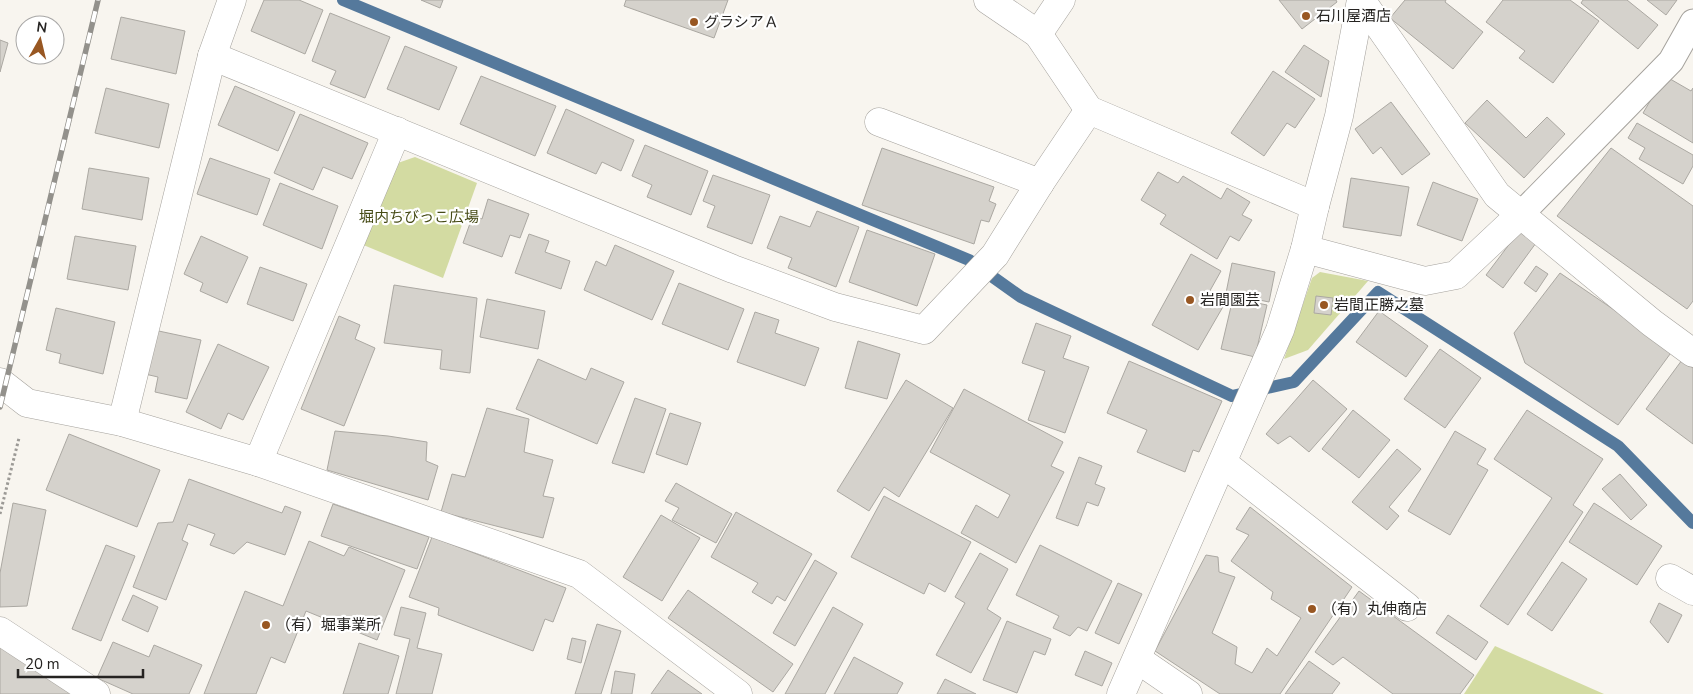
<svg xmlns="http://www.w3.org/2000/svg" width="1693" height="694" viewBox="0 0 1693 694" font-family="'Nunito Sans','Noto Sans JP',sans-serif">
<rect width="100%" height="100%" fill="#f8f5ef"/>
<g fill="#d3dba2">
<path d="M415 157 477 183 443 278 361 244 395 164Z"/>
<path d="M1320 272 1368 281 1308 350 1284 359 1312 278Z"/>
<path d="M1495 646 1604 694H1464Z"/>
</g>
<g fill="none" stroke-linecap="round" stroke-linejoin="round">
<path stroke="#55799c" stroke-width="12" d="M343 0 969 260 1021 297 1232 396 1294 382 1378 292 1618 446 1693 523"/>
</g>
<g fill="#d5d2cc" stroke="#aba8a2">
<path d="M264 0H299L323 10 305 54 251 31Z"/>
<path d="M421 0H443L440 8Z"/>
<path d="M626 0H728L714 38 624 6Z"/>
<path d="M1279 0H1336L1337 2 1302 29Z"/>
<path d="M1405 0H1446L1445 2 1483 32 1453 69 1390 18Z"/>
<path d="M1503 0H1570L1599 21 1553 83 1519 58 1525 51 1486 22Z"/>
<path d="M1583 0H1627L1658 25 1638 49 1581 3Z"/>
<path d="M1647 0H1677L1666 15Z"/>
<path d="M330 13 390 37 365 98 330 84 336 71 312 61Z"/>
<path d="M121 17 185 31 176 74 111 59Z"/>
<path d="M0 40 8 43 0 72Z"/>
<path d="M1304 45 1329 61 1321 97 1285 72Z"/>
<path d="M405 46 457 67 439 110 387 89Z"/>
<path d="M1273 71 1315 99 1295 128 1287 123 1264 156 1231 133Z"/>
<path d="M481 76 556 106 535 156 460 124Z"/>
<path d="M1665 76 1691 91 1693 88V143L1643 113Z"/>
<path d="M235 86 295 112 278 151 218 125Z"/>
<path d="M106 88 169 104 159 148 95 133Z"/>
<path d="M1487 100 1526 138 1547 117 1565 134 1524 178 1465 123Z"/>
<path d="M1391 102 1430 154 1402 175 1381 147 1373 154 1355 129Z"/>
<path d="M566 109 634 140 621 171 602 162 596 174 547 153Z"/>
<path d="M300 114 368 143 352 179 323 167 313 190 274 173Z"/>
<path d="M1637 123 1693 155V166L1683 184 1639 159 1645 148 1628 138Z"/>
<path d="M645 145 708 171 691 215 647 197 652 185 632 176Z"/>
<path d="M882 148 994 187 989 201 996 204 989 222 981 220 974 244 862 205Z"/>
<path d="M1611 148 1693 206V301L1687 309 1557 216Z"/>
<path d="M210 158 270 179 257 215 197 194Z"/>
<path d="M89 168 149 178 142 220 82 209Z"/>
<path d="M1158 172 1178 183 1183 176 1221 199 1227 188 1250 202 1242 215 1252 220 1239 241 1230 236 1217 259 1160 224 1166 215 1141 200Z"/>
<path d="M713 175 770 195 752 244 707 227 715 206 703 201Z"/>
<path d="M1351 178 1409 187 1401 236 1343 227Z"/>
<path d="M1433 182 1478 199 1462 241 1417 225Z"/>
<path d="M280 183 338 206 322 249 263 225Z"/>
<path d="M488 199 529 214 520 238 510 235 502 257 463 243 473 215 482 219Z"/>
<path d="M817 211 859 227 836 287 788 268 792 258 767 248 780 216 810 227Z"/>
<path d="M867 230 935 254 917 306 849 282Z"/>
<path d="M1520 230 1536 243 1503 288 1486 275Z"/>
<path d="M529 234 549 241 545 252 570 261 561 289 515 273Z"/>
<path d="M75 236 136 246 128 290 67 279Z"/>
<path d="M201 236 248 257 227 303 200 291 203 283 184 274Z"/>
<path d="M615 245 674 271 652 320 584 290 596 261 606 266Z"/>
<path d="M1191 254 1221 271 1207 296 1224 305 1198 350 1152 325Z"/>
<path d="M1232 263 1275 272 1269 302 1226 293Z"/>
<path d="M1536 266 1548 274 1536 292 1524 283Z"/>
<path d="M260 267 307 284 293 321 247 304Z"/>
<path d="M1560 273 1673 350 1618 425 1525 363 1514 333Z"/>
<path d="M679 283 744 309 728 350 662 324Z"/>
<path d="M394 285 477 298 470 373 440 369 442 350 384 343Z"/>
<path d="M1316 296 1333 298 1331 315 1314 313Z"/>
<path d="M1233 298 1267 305 1255 357 1221 349Z"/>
<path d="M487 299 545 311 538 349 480 337Z"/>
<path d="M56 308 115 322 103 374 59 363 61 354 46 350Z"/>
<path d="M1379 311 1428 346 1406 377 1356 342Z"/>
<path d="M755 312 779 320 775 333 819 348 805 386 737 362Z"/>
<path d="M339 316 360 325 355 339 375 348 344 426 301 409Z"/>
<path d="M1036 323 1071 336 1063 358 1089 367 1065 433 1028 420 1045 371 1022 363Z"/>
<path d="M154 330 201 340 187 399 155 392 158 377 145 374Z"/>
<path d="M858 341 900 354 887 399 845 388Z"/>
<path d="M218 344 269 367 243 420 228 413 221 429 186 412Z"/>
<path d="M1440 349 1481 378 1445 428 1404 399Z"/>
<path d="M538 359 586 380 591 368 624 382 597 444 516 409Z"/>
<path d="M1682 360 1693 368V444L1646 409Z"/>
<path d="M1129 361 1222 401 1199 452 1193 450 1185 472 1137 452 1147 430 1107 413Z"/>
<path d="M906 380 953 408 899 497 884 487 869 511 837 491Z"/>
<path d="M1313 380 1347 409 1309 452 1290 436 1278 444 1266 434Z"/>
<path d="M964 389 1063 442 1051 466 1064 472 1016 563 961 533 976 505 998 518 1010 495 930 452Z"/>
<path d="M635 398 666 409 644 473 612 463Z"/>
<path d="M487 408 529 419 524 452 553 460 543 496 554 498 543 538 441 512 452 474 465 477Z"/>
<path d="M1353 410 1390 440 1359 478 1322 449Z"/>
<path d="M1527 410 1603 459 1573 505 1583 512 1508 625 1480 606 1552 498 1494 459Z"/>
<path d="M670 413 701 423 687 465 656 454Z"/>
<path d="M335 431 388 436 427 442 426 461 438 466 428 500 327 470Z"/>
<path d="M1455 431 1486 449 1477 464 1488 470 1450 535 1408 511Z"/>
<path d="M69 434 160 470 137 527 46 490Z"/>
<path d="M1397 449 1421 469 1389 507 1399 516 1387 530 1352 502Z"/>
<path d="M1079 457 1102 466 1095 484 1105 488 1098 506 1087 502 1078 526 1056 518Z"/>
<path d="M1620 474 1647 505 1631 520 1602 489Z"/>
<path d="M189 479 282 513 285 506 301 512 285 555 247 542 234 554 210 545 215 534 188 524 182 540 188 543 166 600 133 587 158 523 173 522Z"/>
<path d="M676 483 732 514 716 543 672 520 679 508 665 501Z"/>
<path d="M884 496 971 542 945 592 929 583 924 594 851 557Z"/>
<path d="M13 503 46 510 27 606 0 607V573Z"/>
<path d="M1594 503 1662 546 1637 585 1569 542Z"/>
<path d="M333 504 429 537 417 569 321 536Z"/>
<path d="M1250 507 1352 587 1280 694H1220L1155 651 1206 555 1218 557 1219 572 1235 577 1212 633 1237 647 1235 664 1252 673 1267 648 1277 656 1301 618 1271 599 1273 592 1231 561 1249 535 1236 529Z"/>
<path d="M736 512 812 554 785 601 777 596 772 604 752 592 758 583 711 557Z"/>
<path d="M661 515 700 538 662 601 623 577Z"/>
<path d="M432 537 566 588 553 622 545 619 533 651 438 615 439 608 409 597Z"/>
<path d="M309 541 344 556 349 547 405 570 377 640 306 611 285 663 271 657 256 694H204L245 591 283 606Z"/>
<path d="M106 545 135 556 101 641 72 629Z"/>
<path d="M1040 545 1112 581 1087 631 1078 627 1070 636 1053 628 1059 616 1016 595Z"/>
<path d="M980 553 1008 569 987 609 1001 618 971 673 936 655 965 603 955 597Z"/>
<path d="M815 560 837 573 795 646 773 633Z"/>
<path d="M1562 562 1587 579 1552 631 1527 614Z"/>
<path d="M1118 583 1142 594 1119 644 1095 633Z"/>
<path d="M688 590 793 664 773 692 668 618Z"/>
<path d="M1359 591 1474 675 1460 694H1393L1343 657 1333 665 1315 652Z"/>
<path d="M133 595 158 607 148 632 122 620Z"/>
<path d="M1659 603 1682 615 1668 643 1650 622Z"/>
<path d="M401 607 426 613 417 648 442 654 432 694H396L410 639 394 635Z"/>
<path d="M833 607 863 624 825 694H785Z"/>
<path d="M1448 615 1488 642 1476 660 1436 633Z"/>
<path d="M1007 621 1051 639 1045 655 1034 651 1017 693 983 680Z"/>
<path d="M597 624 621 631 601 694H575Z"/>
<path d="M572 638 586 641 581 663 567 659Z"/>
<path d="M113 642 149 657 154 645 202 665 189 694H133L97 678Z"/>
<path d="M359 643 399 656 388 694H343Z"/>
<path d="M0 647 73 694H0Z"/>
<path d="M1085 651 1112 663 1102 686 1075 675Z"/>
<path d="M854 657 903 683 897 694H834Z"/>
<path d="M1309 661 1340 683 1332 694H1285Z"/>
<path d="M668 670 702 694H651Z"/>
<path d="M615 671 635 674 632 694H611Z"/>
<path d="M945 679 976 694H937Z"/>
</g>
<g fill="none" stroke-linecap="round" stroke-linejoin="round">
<g stroke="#a5a29d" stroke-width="27">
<path id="service" d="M1521 214 1671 61 1693 22"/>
</g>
<g stroke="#a5a29d" stroke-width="29">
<g id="minor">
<path d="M988 0 1038 34 1089 110"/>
<path d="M1361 0 1497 195 1652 323 1693 353"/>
<path d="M1038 34 1061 0"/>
<path d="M212 56 733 269 835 307 924 330 995 255 1040 183 1089 110 1315 206"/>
<path d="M879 122 1040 183"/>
<path d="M1305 249 1425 281 1456 275 1521 214"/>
<path d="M0 382 27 403 122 422 258 462 579 574 738 694"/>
<path d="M122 422 212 56 232 0"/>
<path d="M258 462 397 131"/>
<path d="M1223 463 1407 607"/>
<path d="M1670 578 1693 591"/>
<path d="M0 631 96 694"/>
<path d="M1137 659 1188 694"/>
<path d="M1121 694 1280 330 1305 249 1315 206 1339 116 1361 0"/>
</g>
</g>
<path stroke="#9c9a96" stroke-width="3" stroke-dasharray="2.5 2.5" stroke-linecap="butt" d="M0 514 19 438"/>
<use href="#service" stroke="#fff" stroke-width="25"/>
<use href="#minor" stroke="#fff" stroke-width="28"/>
<g stroke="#93918c" stroke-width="5.5">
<path id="rail" d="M0 407 98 0"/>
</g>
<use href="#rail" stroke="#fff" stroke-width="4" stroke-dasharray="11" stroke-linecap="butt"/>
</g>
<g fill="#985722" stroke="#fff" stroke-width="2">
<circle cx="1306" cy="16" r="5"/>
<circle cx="694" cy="22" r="5"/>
<circle cx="1190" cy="300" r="5"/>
<circle cx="1324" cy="305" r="5"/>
<circle cx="1312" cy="609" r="5"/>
<circle cx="266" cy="625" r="5"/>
</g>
<g text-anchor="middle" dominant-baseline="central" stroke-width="4.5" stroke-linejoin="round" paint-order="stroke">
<g font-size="15" fill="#252321" stroke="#fff" text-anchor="start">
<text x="1316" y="16">石川屋酒店</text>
<text x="704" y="22">グラシアＡ</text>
<text x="1200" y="300">岩間園芸</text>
<text x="1334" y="305">岩間正勝之墓</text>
<text x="1322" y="609">（有）丸伸商店</text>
<text x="276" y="625">（有）堀事業所</text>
</g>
<g font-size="15" fill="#464b16" stroke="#fff">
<text x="419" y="217">堀内ちびっこ広場</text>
</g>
</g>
<g transform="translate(40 40) rotate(8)"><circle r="24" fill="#ffffff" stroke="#a8a7a6"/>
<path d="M0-4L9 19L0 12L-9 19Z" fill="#985722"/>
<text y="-8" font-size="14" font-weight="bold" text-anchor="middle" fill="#252321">N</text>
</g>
<path d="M18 669v8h125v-8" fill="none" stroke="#252321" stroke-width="2.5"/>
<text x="25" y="669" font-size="15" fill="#252321" stroke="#ffffff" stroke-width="4" paint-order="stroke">20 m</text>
</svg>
